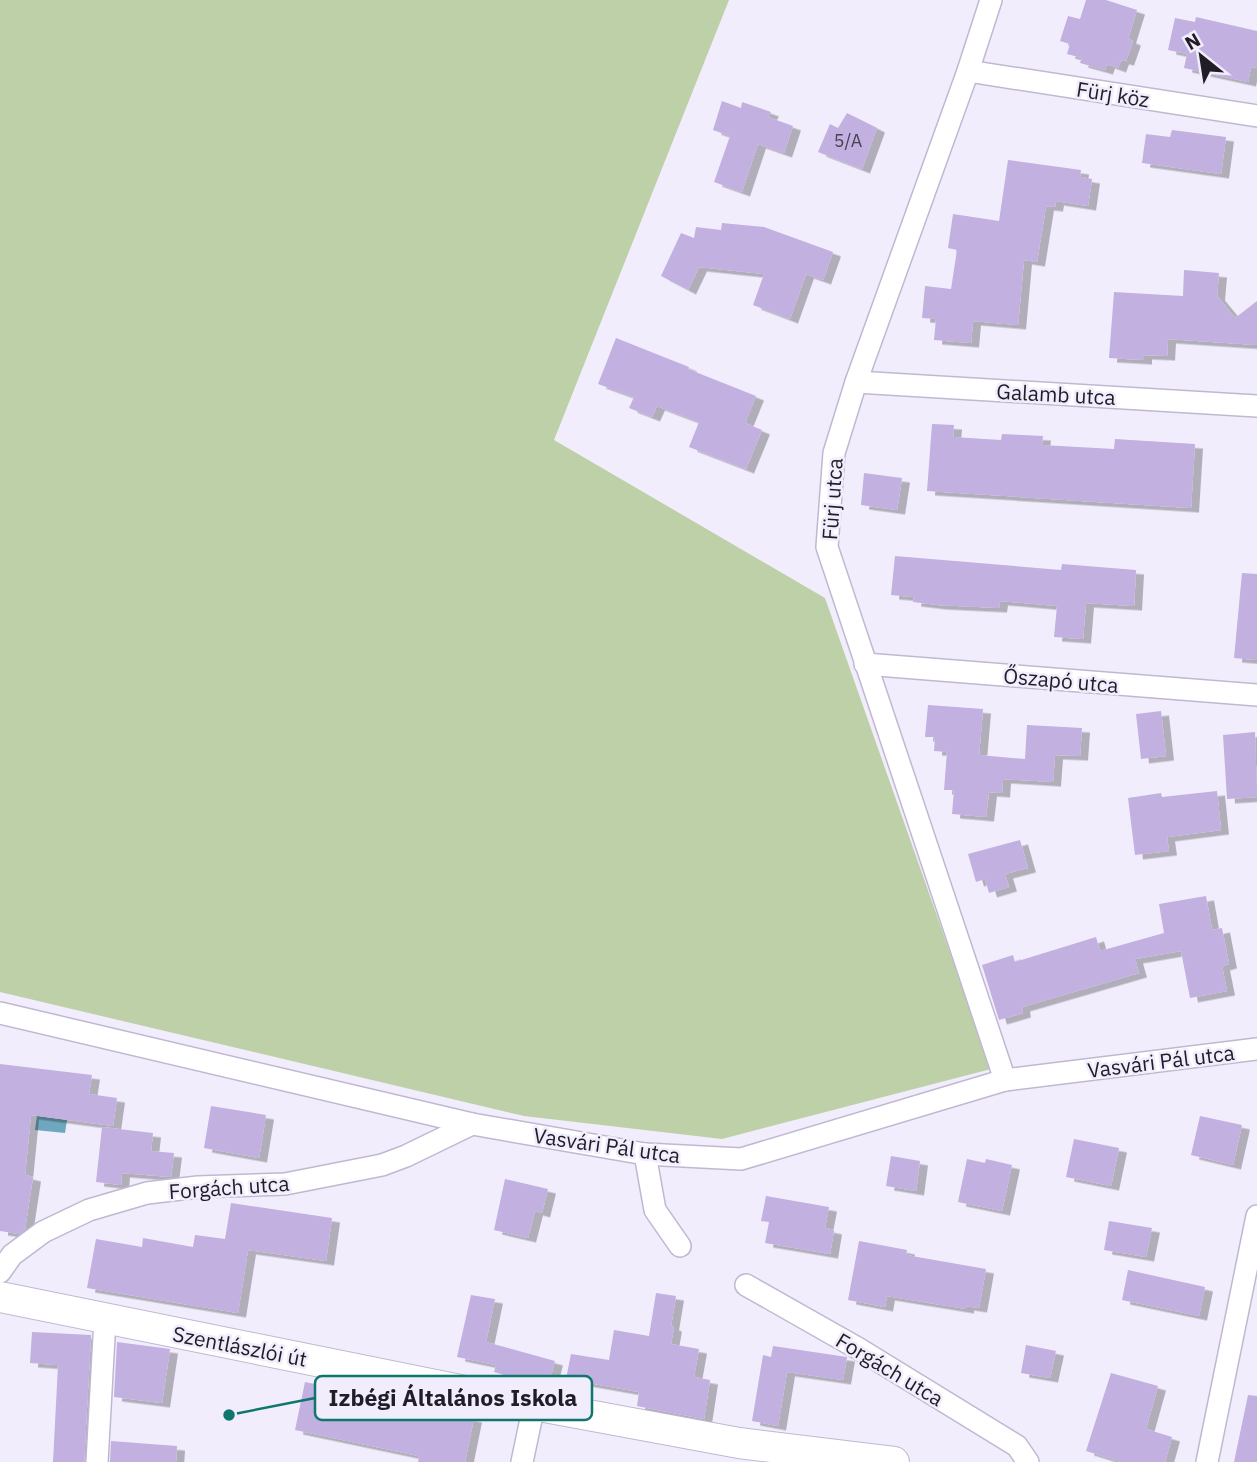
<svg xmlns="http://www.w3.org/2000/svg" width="1257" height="1462" viewBox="0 0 1257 1462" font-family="'IBM Plex Sans',sans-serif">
<defs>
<filter id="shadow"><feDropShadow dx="8" dy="4.5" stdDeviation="0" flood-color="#0004"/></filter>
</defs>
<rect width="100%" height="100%" fill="#f2edfd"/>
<path fill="#bdd0a8" d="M0 0H729L554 440 825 598 991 1069 722 1139 524 1116 0 992Z"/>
<path fill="#6ea7be" d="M37 1116 67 1120 65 1133 35 1130Z"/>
<g fill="#c1b0e0" filter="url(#shadow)">
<path d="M1086 0H1106L1137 10 1128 39 1133 41 1126 61 1121 60 1118 68 1107 64 1105 70 1080 63 1082 58 1067 54 1070 44 1060 41 1068 16 1080 19Z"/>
<path d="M1196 17 1257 31V68L1251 67 1248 82 1184 68 1187 54 1168 50 1175 18 1195 22Z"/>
<path d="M722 101 741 108 742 102 771 112 768 117 793 126 784 153 758 144 742 192 714 182 730 136 713 130Z"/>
<path d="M847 113 877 128 862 169 818 152 830 124 838 128Z"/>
<path d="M1172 130 1226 137 1221 174 1142 163 1146 134 1170 137Z"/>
<path d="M1008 160 1081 170 1080 177 1092 179 1088 206 1056 201 1055 207 1046 206 1037 262 1024 260 1018 325 973 321 971 343 934 340 936 319 922 318 925 286 951 289 957 250 948 248 953 214 999 221Z"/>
<path d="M722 223 764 227 833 252 823 280 806 274 790 319 753 305 764 274 699 267 688 290 661 276 681 233 694 238 696 227 721 230Z"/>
<path d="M1184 270 1219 273 1217 296 1235 318 1257 301V345L1168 339 1167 356 1144 355V360L1109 358 1114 292 1183 296Z"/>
<path d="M616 338 689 367 688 369 756 396 745 423 762 430 746 469 689 447 699 422 657 406 652 417 629 408 634 397 598 384Z"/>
<path d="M932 424 954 425 953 437 1001 440 1002 434 1043 436 1042 445 1114 449 1115 439 1195 444 1191 508 927 491Z"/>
<path d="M864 473 902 478 897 510 861 505Z"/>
<path d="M895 556 1061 570 1062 564 1136 570 1134 606 1086 603 1083 639 1054 637 1057 606 1000 601 999 608 938 605 913 602 914 597 891 595Z"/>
<path d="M1242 573 1257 574V660L1234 658Z"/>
<path d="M928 705 983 709 979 755 1025 759 1027 725 1082 728 1080 756 1055 755 1053 782 1003 779 1002 793 989 792 986 817 952 814 954 790H944L947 752 934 751 935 737H925Z"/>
<path d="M1161 711 1166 756 1141 759 1136 714Z"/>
<path d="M1255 732 1257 797 1227 799 1223 735Z"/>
<path d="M1217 791 1221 830 1167 837 1169 851 1135 855 1128 798 1161 793 1162 797Z"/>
<path d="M1020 840 1028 868 1005 874 1009 887 989 893 985 879 976 882 968 854Z"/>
<path d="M1206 896 1212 930 1222 928 1229 964 1222 966 1227 991 1190 998 1181 951 1135 959 1139 973 1022 1007 1023 1013 999 1020 982 965 1013 955 1015 962 1096 937 1100 951 1164 933 1159 904Z"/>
<path d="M0 1064 92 1075 89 1094 117 1098 113 1126 31 1115 25 1175 33 1177 25 1229 19 1234 0 1231Z"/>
<path d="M211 1106 266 1115 259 1158 204 1148Z"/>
<path d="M1200 1116 1242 1125 1233 1165 1191 1155Z"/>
<path d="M102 1127 153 1133 151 1151 174 1153 171 1177 122 1173 121 1185 96 1182Z"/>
<path d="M1074 1139 1119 1148 1111 1186 1066 1177Z"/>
<path d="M891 1156 920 1161 916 1191 886 1186Z"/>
<path d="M967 1159 985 1163 986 1159 1012 1165 1002 1211 958 1202Z"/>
<path d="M505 1179 548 1189 542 1213 535 1211 528 1238 494 1230Z"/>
<path d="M766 1196 829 1207 825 1228 834 1230 830 1254 765 1243 769 1222 761 1221Z"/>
<path d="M231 1203 332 1218 326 1261 248 1250 238 1313 87 1288 96 1239 142 1247 143 1238 193 1247 195 1235 225 1239Z"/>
<path d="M1109 1221 1152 1228 1146 1257 1104 1250Z"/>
<path d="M859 1241 907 1250 906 1255 986 1269 979 1308 966 1306V1309L887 1296 885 1307 848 1300Z"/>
<path d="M1128 1270 1205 1287 1199 1316 1122 1300Z"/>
<path d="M656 1293 676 1296 671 1326 674 1327 671 1344 699 1349 694 1377 710 1380 704 1419 637 1406 639 1392 566 1379 571 1354 609 1360 614 1330 649 1336Z"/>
<path d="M471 1295 495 1299 486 1342 555 1361 548 1387 494 1372 496 1365 457 1357Z"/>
<path d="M32 1332 91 1335 84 1462H53L58 1365 30 1363Z"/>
<path d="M117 1342 170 1349 162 1403 114 1397Z"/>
<path d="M1026 1345 1056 1351 1050 1378 1021 1373Z"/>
<path d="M773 1346 847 1357 843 1380 787 1372 778 1426 752 1421 763 1355 771 1357Z"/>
<path d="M1111 1373 1158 1386 1146 1429 1172 1437 1165 1462H1122L1086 1451Z"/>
<path d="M305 1382 398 1401V1403L474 1418 465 1462H418L419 1456 295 1430Z"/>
<path d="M1248 1395 1257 1396V1462H1234Z"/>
<path d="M111 1441 177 1446 176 1462H110Z"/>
</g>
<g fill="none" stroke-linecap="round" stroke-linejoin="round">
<g stroke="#c0b8d1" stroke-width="24">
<g id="minor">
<path d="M991 0 968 71 856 382 834 453 827 547 1005 1080"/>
<path d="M968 71 1257 116"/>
<path d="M856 382 1257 406"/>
<path d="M865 664 1257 695"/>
<path d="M0 1013 472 1124 645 1154 741 1159 1005 1080 1257 1049"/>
<path d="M645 1154 655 1210 680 1246"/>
<path d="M0 1272 12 1255 43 1232 89 1210 147 1193 198 1187 285 1184 382 1165 406 1156 472 1124"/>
<path d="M746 1285 859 1349 1017 1446 1028 1462"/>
<path d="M97 1462 105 1319"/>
<path d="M522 1462 534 1405"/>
<path d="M1207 1462 1257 1216"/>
</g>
</g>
<g stroke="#c0b8d1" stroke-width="32">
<path id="secondary" d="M0 1297 534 1405 739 1443 894 1462"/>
</g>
<use href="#minor" stroke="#fff" stroke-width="21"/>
<use href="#secondary" stroke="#fff" stroke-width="30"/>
</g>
<g text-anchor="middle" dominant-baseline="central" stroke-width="5" stroke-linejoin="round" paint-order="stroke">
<g font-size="18" fill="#484254">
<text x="848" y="140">5/A</text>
</g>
<g font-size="21" fill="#201d26" stroke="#f2edfd">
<text transform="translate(1113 94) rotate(9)">Fürj köz</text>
<text transform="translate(1056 394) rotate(3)">Galamb utca</text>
<text transform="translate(832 499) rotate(-86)">Fürj utca</text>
<text transform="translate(1061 680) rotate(5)">Őszapó utca</text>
<text transform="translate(1161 1061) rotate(-7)">Vasvári Pál utca</text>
<text transform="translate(607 1145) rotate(8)">Vasvári Pál utca</text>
<text transform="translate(229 1187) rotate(-4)">Forgách utca</text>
<text transform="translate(240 1346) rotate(11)">Szentlászlói út</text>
<text transform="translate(890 1369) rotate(31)">Forgách utca</text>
</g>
</g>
<path fill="none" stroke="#0f766e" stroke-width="2.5" d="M229 1415L315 1398"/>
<circle fill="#0f766e" stroke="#f2edfd" stroke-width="2.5" cx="229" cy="1415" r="7"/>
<rect fill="#f2edfd" stroke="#0f766e" stroke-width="2.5" x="315" y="1376" width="277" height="44" rx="7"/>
<g font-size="23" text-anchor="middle" font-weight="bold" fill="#201d26">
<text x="453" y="1406">Izbégi Általános Iskola</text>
</g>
<g transform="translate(1201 56) rotate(330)" stroke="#f2edfd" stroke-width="5" paint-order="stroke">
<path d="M0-5L12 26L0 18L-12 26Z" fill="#201d26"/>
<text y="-10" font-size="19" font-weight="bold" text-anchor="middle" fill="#201d26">N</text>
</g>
</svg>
